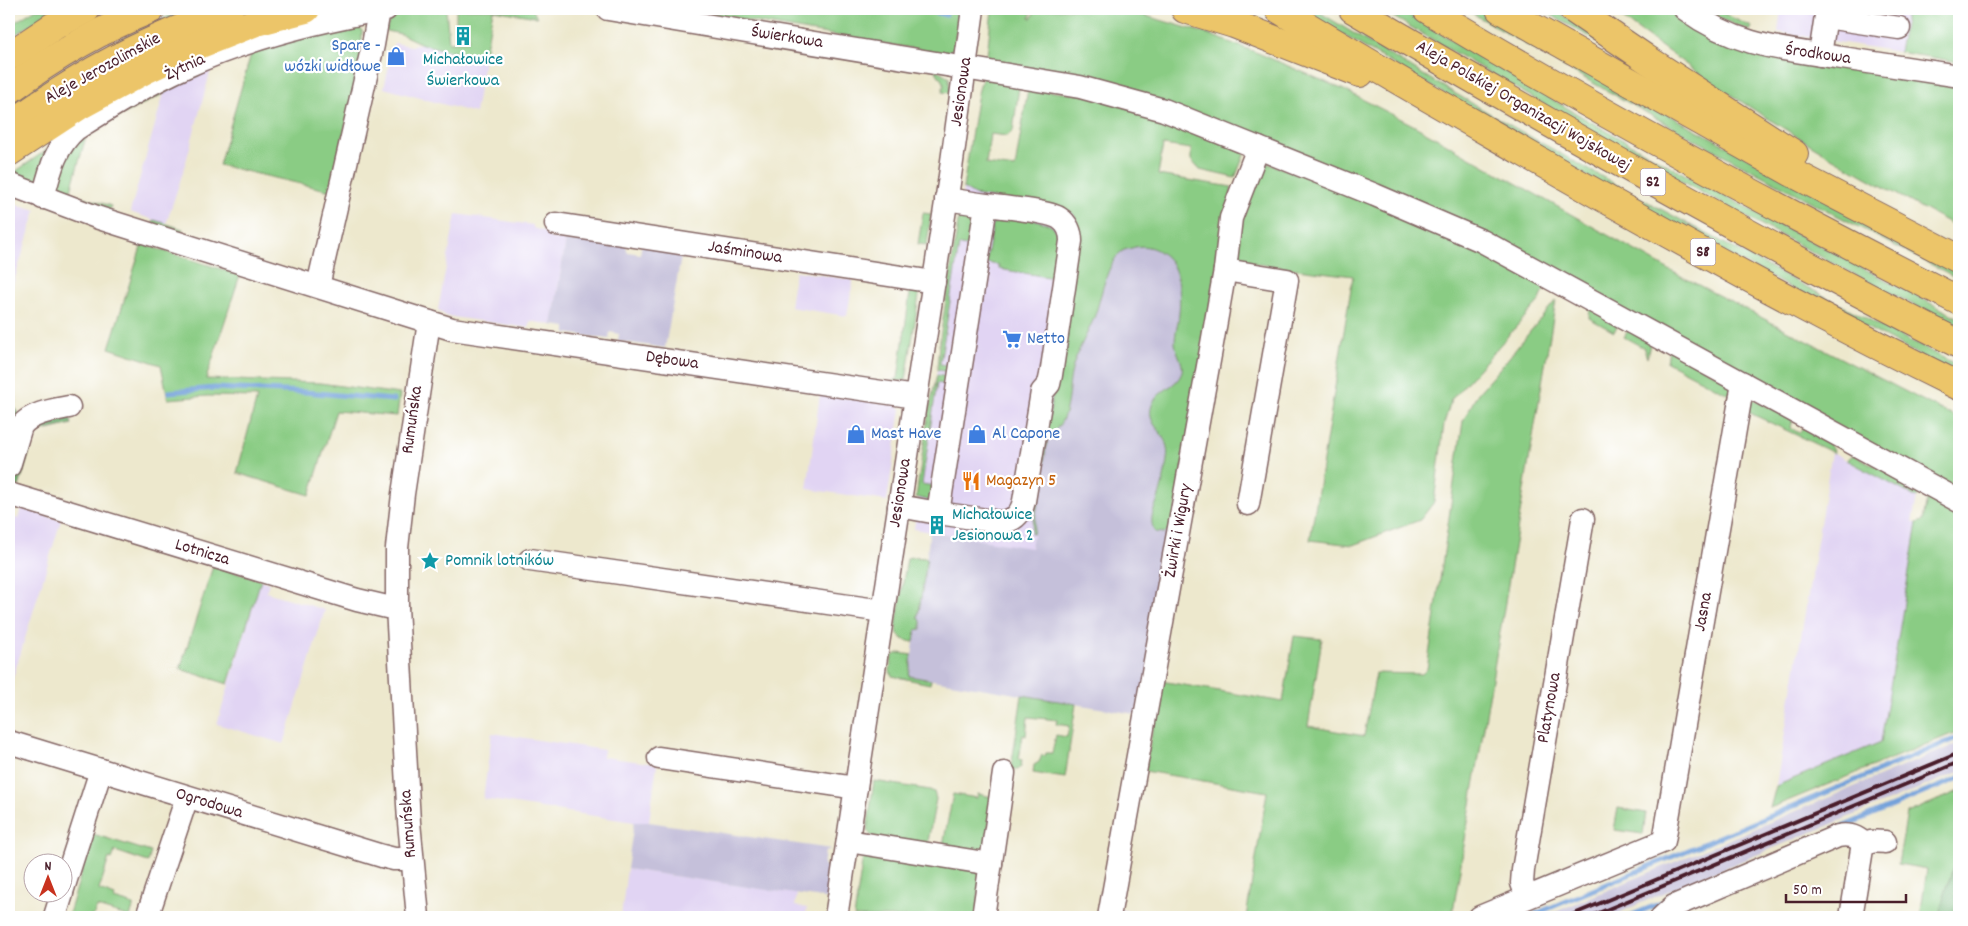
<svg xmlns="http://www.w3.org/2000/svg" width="1968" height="926" viewBox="0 0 1968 926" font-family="Dekko,sans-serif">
<rect width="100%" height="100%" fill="#fff"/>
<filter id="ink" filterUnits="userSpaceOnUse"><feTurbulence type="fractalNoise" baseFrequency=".02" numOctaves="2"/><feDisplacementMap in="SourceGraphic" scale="10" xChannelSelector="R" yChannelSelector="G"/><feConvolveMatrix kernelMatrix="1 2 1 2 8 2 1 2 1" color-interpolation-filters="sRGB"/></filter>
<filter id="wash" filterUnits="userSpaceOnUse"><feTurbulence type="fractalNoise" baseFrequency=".0096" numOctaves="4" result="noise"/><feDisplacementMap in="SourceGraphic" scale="20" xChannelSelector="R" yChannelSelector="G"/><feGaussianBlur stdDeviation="1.12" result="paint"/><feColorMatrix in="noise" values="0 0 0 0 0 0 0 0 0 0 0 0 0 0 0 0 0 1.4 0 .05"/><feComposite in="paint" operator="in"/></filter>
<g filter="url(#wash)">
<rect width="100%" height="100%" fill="#ede8cd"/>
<g fill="#e1d4f3">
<path d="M1781 9H1907L1899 52 1778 32Z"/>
<path d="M394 43 411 46 422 44 484 60 475 113 384 88Z"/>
<path d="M211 69 184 169 166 224 130 212 164 93Z"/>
<path d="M965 176 1086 195 1031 549 914 529Z"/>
<path d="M9 202 36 210 9 297Z"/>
<path d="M456 214 533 225V228L543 231 550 238 566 240 552 325 530 321 529 328 446 316 438 310Z"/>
<path d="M795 271 853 280 847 316 790 307Z"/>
<path d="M820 394 897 405 901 409 887 501 807 489Z"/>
<path d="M1832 452 1917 498 1912 522 1917 523 1881 742 1776 786Z"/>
<path d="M21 508 61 520 9 691V516L18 519Z"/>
<path d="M261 580 269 583 266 592 325 610 284 744 217 724Z"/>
<path d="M492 733 604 750 603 757 657 764 649 822H634L483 799Z"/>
<path d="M627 869 797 894 795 906 807 908 805 917H621Z"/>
<path d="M1116 909 1168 917H1114Z"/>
</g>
<g fill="#c5c0da">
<path d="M1223 218 1141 715 909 676 916 629H920L921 621 918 619 930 532 1031 548 1082 222Z"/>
<path d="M582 235 626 241 627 252 640 254 642 244 682 251 665 348 618 341 619 334 610 332 609 339 566 333V327L552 325 566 240 577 242Z"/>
<path d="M1959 743V772L1661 894 1610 917H1543Z"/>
<path d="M634 822H649L831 849 825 851 823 866 834 867 829 899 627 869Z"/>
</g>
<g fill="#8acc84" stroke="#6a7658">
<path d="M36 9H57L9 38V26Z"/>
<path d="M184 9H200L9 113V103C65 66 123 36 184 9Z"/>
<path d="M446 9 449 42 468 41V28H456V9H532L537 17 493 10 484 60 422 44 401 34 386 31C390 5 425 9 446 9Z"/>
<path d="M699 9H963L960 32H956C955 40 955 52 946 54L707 14Z"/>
<path d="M992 9H1032L1030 18H1032L1035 9H1115L1136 13 1205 33 1258 53 1342 89 1413 125 1673 272 1959 419V492L1357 181 986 64Z"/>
<path d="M1298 9H1314C1523 138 1741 254 1959 366V376L1671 225Z"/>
<path d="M1380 9H1399L1596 125 1713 190 1959 318V328C1762 229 1570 121 1380 9Z"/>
<path d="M1465 9H1482L1611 84 1959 270V279C1792 193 1627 105 1465 9Z"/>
<path d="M1540 9H1554L1600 40 1599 42Z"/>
<path d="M1609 9H1673L1697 26 1959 81V228C1870 181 1782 130 1698 73 1668 52 1639 30 1609 9Z"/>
<path d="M1696 9H1714L1752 27 1750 31Z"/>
<path d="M1907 9H1959V62L1899 52Z"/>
<path d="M354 23 362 30V53L331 191 219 165 253 47Z"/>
<path d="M214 62 211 69 87 133 69 197 58 196 53 181 76 136Z"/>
<path d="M934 68 949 77 950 93 942 92 944 84Z"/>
<path d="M983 76 1019 87 1013 131 1007 136 990 134 986 164 1015 168 1028 89 1092 96 1246 150 1235 178 1200 170 1191 160V149L1163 145 1158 175 1232 187 1172 529 1164 533 1155 532C1147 518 1156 507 1160 493 1163 482 1166 471 1167 460 1172 431 1144 428 1152 405 1157 390 1178 387 1182 372 1184 362 1176 353 1175 343 1175 333 1178 324 1179 314 1181 293 1180 264 1160 252 1153 247 1143 245 1135 247 1132 248 1127 249 1124 250 1106 260 1101 301 1094 318 1086 337 1075 354 1071 374 1067 394 1070 424 1048 435L1033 534H1031L1078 229C1077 220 1076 214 1067 210L974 195 963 188 978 93Z"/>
<path d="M55 144 39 183 9 176Z"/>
<path d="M1258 160 1368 198 1547 284 1540 300 1451 400 1444 424 1434 502 1420 520 1353 545 1310 540 1353 276 1233 261V252Z"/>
<path d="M83 197 111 206 109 212 81 202Z"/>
<path d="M923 213 931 214 927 245 918 244Z"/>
<path d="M963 214 970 216 974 220 969 246 959 245 940 364 952 366 950 372 937 370 939 345 959 216Z"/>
<path d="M994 217C1010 218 1054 216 1058 235 1061 249 1059 265 1060 279L999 269V265L986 263Z"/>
<path d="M154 220 183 229 180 235 152 226Z"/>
<path d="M142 244 240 275 206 379 320 383 400 394 397 416 336 411 310 495 237 473 257 397 208 396 168 399 161 365 109 348Z"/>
<path d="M911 286 920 289 906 380 892 382 898 378Z"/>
<path d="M1556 300 1452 917H1246L1267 792 1145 771 1161 681 1283 702 1294 636 1322 639 1308 726 1364 736 1376 673 1422 674 1427 669 1463 421 1478 393 1506 361Z"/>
<path d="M1590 305 1619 322 1614 332 1589 318Z"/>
<path d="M1630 327 1651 339 1647 358 1644 348 1624 337Z"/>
<path d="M1669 349 1735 385 1732 396 1667 362Z"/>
<path d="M937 375 949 377V385L937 383 922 484 934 486 930 501 916 497 929 409Z"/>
<path d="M1748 397 1793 419 1791 428 1799 433 1804 426 1827 439 1834 453 1748 412Z"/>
<path d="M1853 455 1920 487 1917 498 1847 460Z"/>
<path d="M1931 495 1957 509 1959 518 1957 526 1959 528V731L1770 808 1776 786 1881 742 1917 523 1923 521 1927 498Z"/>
<path d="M911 557 927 558 918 618 921 621V629L916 630 914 642C903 641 897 637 896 626L907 558Z"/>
<path d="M213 566 261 580 228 684 180 669Z"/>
<path d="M899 653 912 655 909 676 931 680 930 684 892 676 890 671 892 656Z"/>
<path d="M1022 695 1076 704 1065 778 1033 773 1034 765 1039 762 1042 755 1045 756 1046 753H1052L1056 735 1067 737 1069 726 1056 724 1057 720 1028 717 1026 736 1023 735 1019 759 1022 760 1021 766 1018 770 1011 769Z"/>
<path d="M874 781 930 790 934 792 936 799 927 847 873 838 867 830Z"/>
<path d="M1959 791V857L1954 864 1938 917H1920L1927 869 1898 864 1907 813Z"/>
<path d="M953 794 977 798 978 794 993 797 985 849 977 856 942 850Z"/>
<path d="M1618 808 1646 813 1643 834 1614 830Z"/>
<path d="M93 834 151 852 148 862 115 851 112 859 109 858 99 890 115 896 114 899 134 905 130 917 97 907 93 916 92 915 91 917H68Z"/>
<path d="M864 850 980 872 977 917H854Z"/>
</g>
<g fill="#6fb072" stroke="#5c684e">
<path d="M9 396 16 398 14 406 18 414 9 452Z"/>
<path d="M70 418 72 424 35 433 19 487 10 483 25 427Z"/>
<path d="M1959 857V917H1938L1954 864Z"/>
</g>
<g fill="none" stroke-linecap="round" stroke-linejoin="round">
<g stroke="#709fd9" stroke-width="5">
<path d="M924 9 946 15"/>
<path d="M169 392 215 388 305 392 394 400"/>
<path d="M1842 827 1959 778"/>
<path d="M1528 917 1959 737"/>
<path d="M1627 917 1666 901"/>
</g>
</g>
</g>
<g filter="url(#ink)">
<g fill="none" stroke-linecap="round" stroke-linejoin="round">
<g stroke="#836564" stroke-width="25">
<g id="minor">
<path d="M608 9 1080 87 1164 110 1375 195 1482 241 1959 501"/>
<path d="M1685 9C1737 47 1782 49 1842 58 1881 64 1920 70 1959 76"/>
<path d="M1826 17 1899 28"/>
<path d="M1820 55 1827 9"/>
<path d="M9 184 99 218 452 329 916 397"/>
<path d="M43 198C50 171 55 147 76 129 111 107 147 84 185 67 249 38 317 21 386 9"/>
<path d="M556 224 934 282"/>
<path d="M1225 270 1287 280 1248 504"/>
<path d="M318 286 373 45 379 10"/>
<path d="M9 466 21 426C31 413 53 410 69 407"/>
<path d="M9 494 357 600 387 607H397"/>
<path d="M899 506 938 513 986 205 946 199"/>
<path d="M938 513 1001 522C1014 521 1021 514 1024 501L1042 392 1049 384 1051 375 1071 241C1071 232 1067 223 1059 218 1048 211 1001 207 986 205"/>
<path d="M530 560 883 611"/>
<path d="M9 742 382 856 394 859H411"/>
<path d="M659 758 856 788"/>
<path d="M848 841 991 864"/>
<path d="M62 892 101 770"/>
<path d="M1527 897 1522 883 1523 870 1583 519"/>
<path d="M55 916 62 894"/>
<path d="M147 917 187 797"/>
<path d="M418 917 409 822 397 607V548L403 494 429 322"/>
<path d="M836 917 949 183 973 9"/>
<path d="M983 917 1004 773"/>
<path d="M1109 917 1212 344 1225 270 1231 218 1258 148"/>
<path d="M1480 917 1664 841 1743 383"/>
<path d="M1662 917 1674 906 1838 836C1849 834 1857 836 1865 845"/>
<path d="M1851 917 1862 849C1868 840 1875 841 1885 842"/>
</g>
</g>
<g stroke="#836564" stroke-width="30">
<g id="major">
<path d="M9 90C52 58 101 29 151 9"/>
<path d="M9 126C41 104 72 82 106 64 146 42 188 25 229 9"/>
</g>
</g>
<g stroke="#836564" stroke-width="30">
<g id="highway">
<path d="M1185 9 1234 24 1360 73"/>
<path d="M1279 9C1360 59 1443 106 1525 153 1668 235 1812 314 1959 386"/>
<path d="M1353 9C1552 126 1753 240 1959 344"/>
<path d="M1427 9C1600 114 1779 209 1959 301"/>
<path d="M1500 9 1791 172 1959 259"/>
<path d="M1573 9 1645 58 1794 154"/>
<path d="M9 56 54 26 86 9"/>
<path d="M9 152 79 106 147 69 198 45 256 22 306 9"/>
</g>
</g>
<use href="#minor" stroke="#fff" stroke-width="22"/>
<use href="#major" stroke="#ecc569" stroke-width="28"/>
<use href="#highway" stroke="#ecc569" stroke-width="28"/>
<g stroke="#4a1f2b" stroke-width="4">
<path d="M1567 917 1959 753"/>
<path d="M1589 917 1959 762"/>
</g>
</g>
</g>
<defs>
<g id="building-bare" transform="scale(1.5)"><path d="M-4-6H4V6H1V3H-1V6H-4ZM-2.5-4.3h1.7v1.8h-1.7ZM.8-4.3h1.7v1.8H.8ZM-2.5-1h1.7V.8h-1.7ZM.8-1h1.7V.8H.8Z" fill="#0f9aa8" stroke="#fff" stroke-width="2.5" paint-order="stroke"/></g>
<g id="shop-bare" transform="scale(1.5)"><path d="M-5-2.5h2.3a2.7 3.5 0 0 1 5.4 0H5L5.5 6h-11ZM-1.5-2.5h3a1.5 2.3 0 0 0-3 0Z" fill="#3f7fe0" stroke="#fff" stroke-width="2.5" paint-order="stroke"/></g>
<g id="supermarket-bare" transform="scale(1.5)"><path d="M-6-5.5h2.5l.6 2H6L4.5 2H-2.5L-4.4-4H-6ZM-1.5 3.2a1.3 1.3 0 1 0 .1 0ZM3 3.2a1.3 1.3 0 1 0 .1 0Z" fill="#3f7fe0" stroke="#fff" stroke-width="2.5" paint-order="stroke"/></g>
<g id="restaurant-bare" transform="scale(1.5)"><path d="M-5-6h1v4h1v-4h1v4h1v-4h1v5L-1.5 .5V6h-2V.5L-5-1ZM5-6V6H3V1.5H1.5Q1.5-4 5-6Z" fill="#e8710a" stroke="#fff" stroke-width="2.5" paint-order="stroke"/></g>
<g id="sight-bare" transform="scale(1.5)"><path d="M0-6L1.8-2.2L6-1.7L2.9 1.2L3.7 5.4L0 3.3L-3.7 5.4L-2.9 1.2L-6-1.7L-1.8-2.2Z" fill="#0f9aa8" stroke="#fff" stroke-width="2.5" paint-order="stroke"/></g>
</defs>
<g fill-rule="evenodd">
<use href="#building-bare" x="463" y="36"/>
<use href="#shop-bare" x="396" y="56"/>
<use href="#supermarket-bare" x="1012" y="339"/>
<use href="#shop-bare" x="856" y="434"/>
<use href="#shop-bare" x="977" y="434"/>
<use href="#restaurant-bare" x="971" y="481"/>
<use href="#building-bare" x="937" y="525"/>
<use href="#sight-bare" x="430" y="561"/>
</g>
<g text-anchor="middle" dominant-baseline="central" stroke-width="4.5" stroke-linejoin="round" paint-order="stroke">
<g fill="#fff" stroke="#80626b" stroke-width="1">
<rect x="1640.5" y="168.5" width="25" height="27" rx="4"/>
<rect x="1690.5" y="238.5" width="25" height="27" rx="4"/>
</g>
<g font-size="16" font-weight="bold" fill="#4a1f2b">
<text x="1653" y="182">S2</text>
<text x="1703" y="252">S8</text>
</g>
<g font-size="18" fill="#4a1f2b" stroke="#fff">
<text transform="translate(787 38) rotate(9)">Świerkowa</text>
<text transform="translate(1818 55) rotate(8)">Środkowa</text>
<text transform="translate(185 68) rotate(-25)">Żytnia</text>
<text transform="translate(103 69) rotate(-29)">Aleje Jerozolimskie</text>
<text transform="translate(962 92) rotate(-82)">Jesionowa</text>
<text transform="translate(1523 107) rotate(30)">Aleja Polskiej Organizacji Wojskowej</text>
<text transform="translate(745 253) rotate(9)">Jaśminowa</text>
<text transform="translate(672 361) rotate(8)">Dębowa</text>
<text transform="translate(413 420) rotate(-82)">Rumuńska</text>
<text transform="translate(901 493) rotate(-81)">Jesionowa</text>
<text transform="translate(1179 531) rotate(-80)">Żwirki i Wigury</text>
<text transform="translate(202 553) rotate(17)">Lotnicza</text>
<text transform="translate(1704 612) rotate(-80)">Jasna</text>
<text transform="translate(1550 708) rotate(-80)">Platynowa</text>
<text transform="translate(209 804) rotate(17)">Ogrodowa</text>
<text transform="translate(409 824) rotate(-94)">Rumuńska</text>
</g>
<g font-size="18" fill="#366cbe" stroke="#fff" text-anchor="start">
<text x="381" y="46" text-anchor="end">Spare -<tspan x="381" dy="21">wózki widłowe</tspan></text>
<text x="1027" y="339">Netto</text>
<text x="871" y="434">Mast Have</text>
<text x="992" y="434">Al Capone</text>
</g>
<g font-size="18" fill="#0d838f" stroke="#fff" text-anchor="start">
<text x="463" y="60" text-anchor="middle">Michałowice<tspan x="463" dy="21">Świerkowa</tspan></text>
<text x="952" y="515">Michałowice<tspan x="952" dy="21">Jesionowa 2</tspan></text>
<text x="445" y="561">Pomnik lotników</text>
</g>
<g font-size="18" fill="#c56008" stroke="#fff" text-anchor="start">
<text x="986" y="481">Magazyn 5</text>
</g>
</g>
<rect width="1968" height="926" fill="none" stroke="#fff" stroke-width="30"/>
<g transform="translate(48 878)"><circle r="24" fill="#ffffff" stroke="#b7a5aa"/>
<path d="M0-4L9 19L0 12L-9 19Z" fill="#c8321e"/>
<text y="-8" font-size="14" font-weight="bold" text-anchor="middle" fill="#4a1f2b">N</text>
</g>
<path d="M1786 894v8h120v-8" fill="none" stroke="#4a1f2b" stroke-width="2.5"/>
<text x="1793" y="894" font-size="15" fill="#4a1f2b" stroke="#ffffff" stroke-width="4" paint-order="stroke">50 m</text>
</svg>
